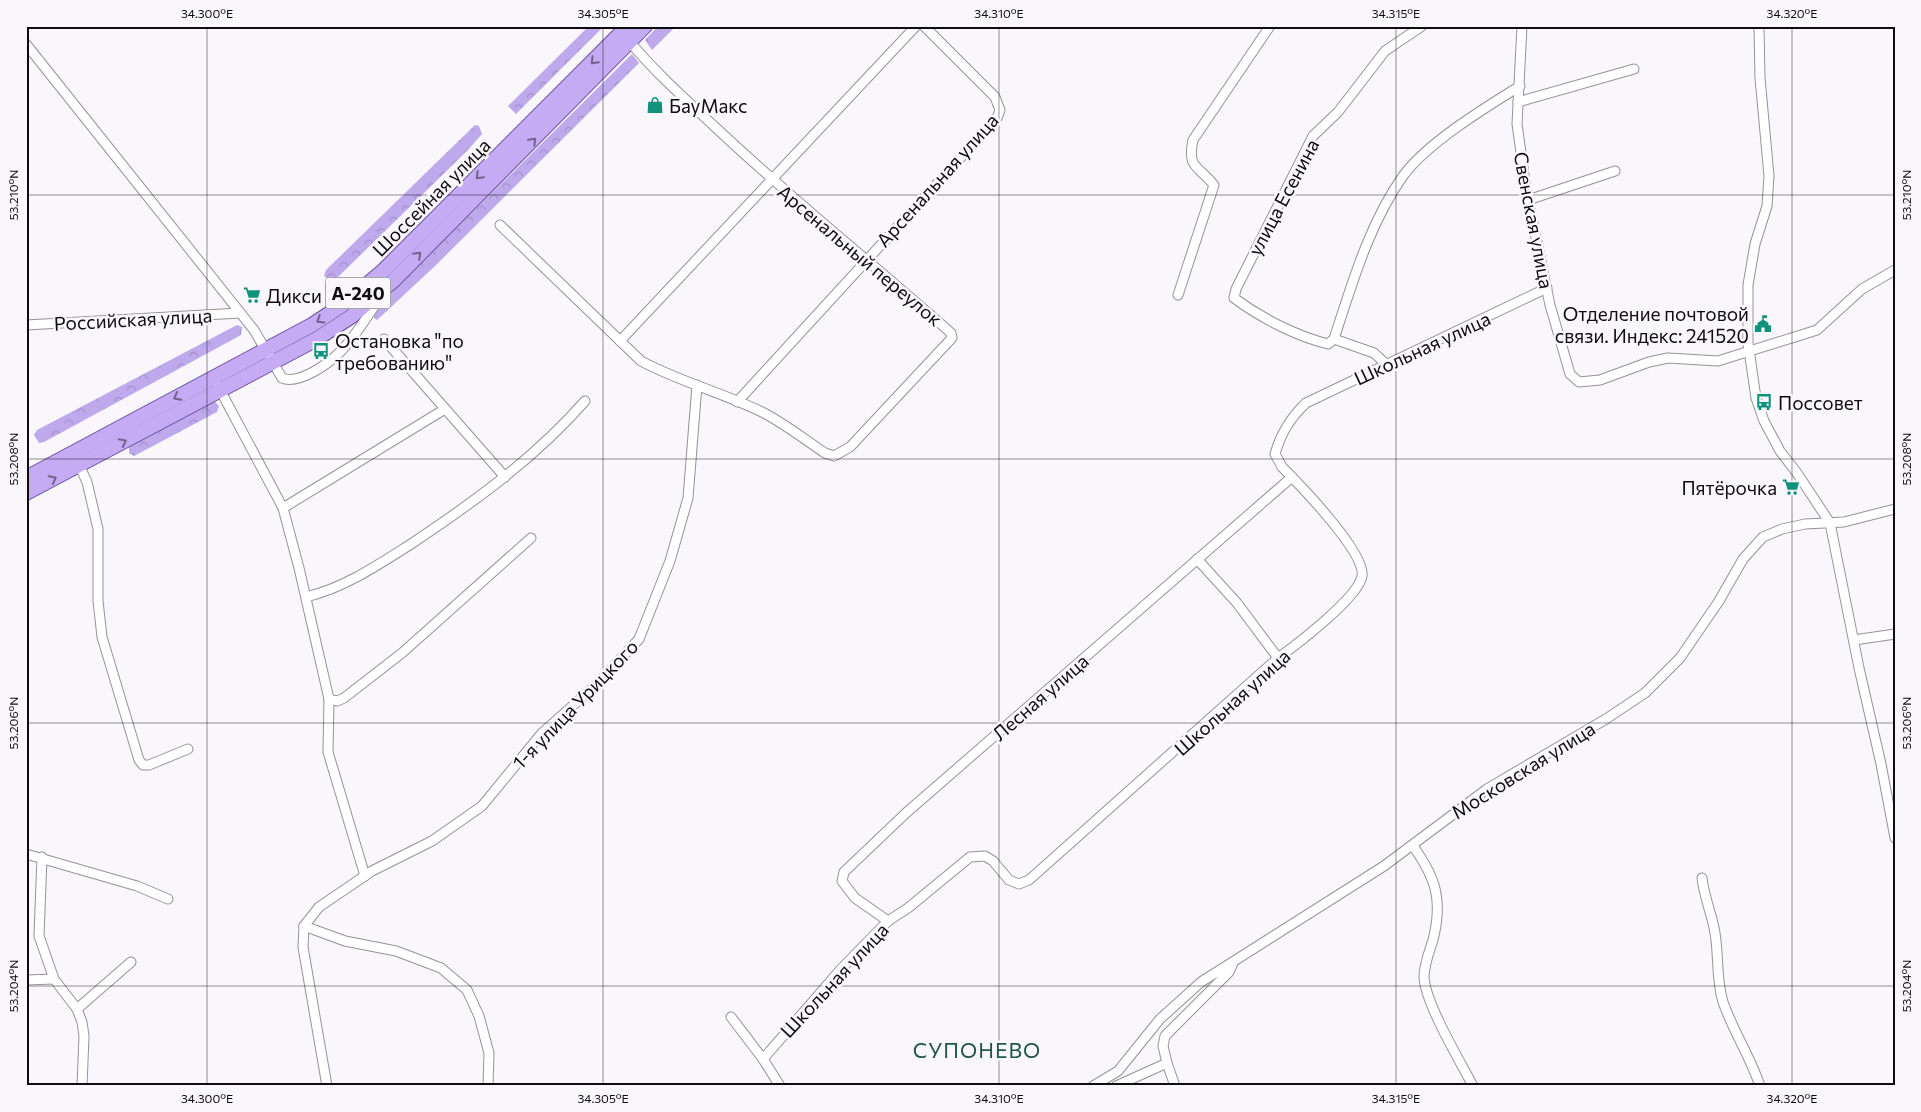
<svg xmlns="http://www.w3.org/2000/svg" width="1921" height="1112" viewBox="0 0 1921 1112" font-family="Commissioner,sans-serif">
<defs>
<pattern id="forest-crowns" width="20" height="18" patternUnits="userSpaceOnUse" patternTransform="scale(1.25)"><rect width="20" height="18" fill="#bea9ed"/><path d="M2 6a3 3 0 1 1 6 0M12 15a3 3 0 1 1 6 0" fill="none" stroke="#a290ca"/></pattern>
</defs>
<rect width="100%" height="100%" fill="#f9f7fc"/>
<g fill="url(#forest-crowns)">
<path d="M589 26H604L516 114 508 106Z"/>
<path d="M658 26H676L652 50 645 40Z"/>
<path d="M632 54 639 63 435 266 377 320 374 318V311L381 303Z"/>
<path d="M475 125 479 126 482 134 468 150 339 276 333 282 324 276 326 270Z"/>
<path d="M237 325 242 327 241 335 44 442 39 443 34 435 37 430Z"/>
<path d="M214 401 219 406 217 412 134 456 129 453V447Z"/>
</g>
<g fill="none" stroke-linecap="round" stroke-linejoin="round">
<g stroke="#949397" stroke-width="11">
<g id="minor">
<path d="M1522 26 1517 124 1526 189 1550 305 1570 374 1579 382 1600 380 1649 362 1668 358 1718 361 1817 330 1862 289 1895 270"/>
<path d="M1759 26 1760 78 1769 176 1767 206 1755 244 1748 285V343L1756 398 1764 421 1780 451 1797 473 1830 523 1859 668 1881 764 1895 838"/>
<path d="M26 44 254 330 282 378C299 385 328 364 340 352 356 336 368 315 381 296"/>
<path d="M1518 102 1634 69"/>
<path d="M1528 200 1615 171"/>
<path d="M500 225 641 361C680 382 724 393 764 413 785 424 804 439 825 453L834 456 850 447 952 338 951 333C872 263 790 198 713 125 684 98 655 72 630 42"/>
<path d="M1178 295 1214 185C1198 165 1187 169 1193 140L1270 26"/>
<path d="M26 325 240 313"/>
<path d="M384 339 505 477"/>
<path d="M1334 339 1328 344C1296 336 1261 318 1234 298L1236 289 1313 136 1338 112 1385 51 1422 26"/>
<path d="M620 341 916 26"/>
<path d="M1387 365 1374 353 1334 339C1352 284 1369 224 1403 176 1427 143 1486 107 1520 86"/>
<path d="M218 386 283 508 299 568 329 699 337 701 344 698 402 653 531 538"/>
<path d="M737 402 997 118 1000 110 995 97 924 26"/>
<path d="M79 465 87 482 98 529V601L102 637 139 760 143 765H149L188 749"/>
<path d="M283 508 445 409"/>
<path d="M1197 559 1237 603 1278 658"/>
<path d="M306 597C344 588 378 565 411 544 474 502 535 458 585 401"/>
<path d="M1854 640 1895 634"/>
<path d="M329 699 328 752 365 876"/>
<path d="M1413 846C1436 878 1443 900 1433 940 1429 952 1424 965 1424 977 1425 1003 1460 1061 1473 1086"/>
<path d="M26 854 137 886 168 899"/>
<path d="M42 857 39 936 54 979 77 1009 82 1022 84 1036 82 1086"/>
<path d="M1702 878C1704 897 1712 914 1715 933 1719 957 1716 979 1723 1002 1733 1031 1750 1056 1760 1086"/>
<path d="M888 921 855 898 842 881 844 872 906 813 1292 477"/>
<path d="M304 926 319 907 372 871 432 841 482 806 542 733 596 685 639 639 670 561 688 498 697 385"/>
<path d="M304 926 345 941 396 951 441 968 467 990 479 1016 489 1053 488 1086"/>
<path d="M304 926 303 947 327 1086"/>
<path d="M26 980 54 979"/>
<path d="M77 1009 131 962"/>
<path d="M731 1017 763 1059"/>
<path d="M1167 1063 1175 1086"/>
<path d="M780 1086 763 1059 841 969 888 921 908 908 970 857 985 856 993 861 1009 880 1019 884 1029 880 1278 658C1296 645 1359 597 1362 576 1366 553 1300 485 1282 467L1275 454C1281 433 1290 418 1306 403L1547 288"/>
<path d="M1093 1086 1118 1071 1160 1019 1201 982 1384 866 1487 789 1606 719 1645 693 1680 658 1719 601 1743 559 1763 537 1782 529 1805 524 1844 522 1895 509"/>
<path d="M1116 1086 1167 1063 1163 1046 1165 1036 1229 972 1233 963"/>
</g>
</g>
<g stroke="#6b4e9e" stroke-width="16">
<g id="primary">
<path d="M26 478 312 325 344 304 384 270 628 26"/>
<path d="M26 493 315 340 352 316 394 280 645 26"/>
</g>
</g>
<use href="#minor" stroke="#fff" stroke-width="9"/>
<use href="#primary" stroke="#c5aaf4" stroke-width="14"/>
</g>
<defs><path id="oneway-chevron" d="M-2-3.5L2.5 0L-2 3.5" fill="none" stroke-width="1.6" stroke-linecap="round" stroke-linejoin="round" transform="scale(1.25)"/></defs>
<g stroke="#72638c">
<use href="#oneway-chevron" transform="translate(594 61) rotate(135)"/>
<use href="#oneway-chevron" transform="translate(533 141) rotate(-46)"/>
<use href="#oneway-chevron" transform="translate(479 176) rotate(135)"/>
<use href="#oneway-chevron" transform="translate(418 255) rotate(-45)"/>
<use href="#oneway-chevron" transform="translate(320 320) rotate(148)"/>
<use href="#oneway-chevron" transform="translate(177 397) rotate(152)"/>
<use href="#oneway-chevron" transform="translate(123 442) rotate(-28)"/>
<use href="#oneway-chevron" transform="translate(53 479) rotate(-28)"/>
</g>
<path fill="none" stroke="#0d0c0e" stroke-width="1" stroke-opacity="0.45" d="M207 26V1086M603 26V1086M999 26V1086M1396 26V1086M1792 26V1086M26 195H1895M26 459H1895M26 723H1895M26 986H1895"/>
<defs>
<g id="shop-bare" transform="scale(1.35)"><path d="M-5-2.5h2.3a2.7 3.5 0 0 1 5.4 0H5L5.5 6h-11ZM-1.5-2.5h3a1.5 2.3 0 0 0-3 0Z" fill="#0f937c" stroke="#f9f7fc" stroke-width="2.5" paint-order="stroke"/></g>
<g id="supermarket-bare" transform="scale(1.35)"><path d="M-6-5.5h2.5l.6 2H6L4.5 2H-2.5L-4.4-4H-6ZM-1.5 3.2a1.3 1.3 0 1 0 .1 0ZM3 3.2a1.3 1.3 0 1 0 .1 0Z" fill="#0f937c" stroke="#f9f7fc" stroke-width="2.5" paint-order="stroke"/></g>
<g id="civic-bare" transform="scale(1.35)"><path d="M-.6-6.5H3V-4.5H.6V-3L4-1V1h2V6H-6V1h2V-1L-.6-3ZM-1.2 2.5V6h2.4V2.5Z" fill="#0f937c" stroke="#f9f7fc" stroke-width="2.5" paint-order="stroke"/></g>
<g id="bus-bare" transform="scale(1.35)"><path d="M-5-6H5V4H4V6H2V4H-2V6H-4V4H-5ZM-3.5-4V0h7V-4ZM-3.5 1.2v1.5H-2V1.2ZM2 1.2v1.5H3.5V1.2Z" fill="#0f937c" stroke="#f9f7fc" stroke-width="2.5" paint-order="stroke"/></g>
</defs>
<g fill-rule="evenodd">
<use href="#shop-bare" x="655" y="105"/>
<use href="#supermarket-bare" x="252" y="295"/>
<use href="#civic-bare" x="1763" y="324"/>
<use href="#bus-bare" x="321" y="351"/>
<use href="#bus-bare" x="1764" y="402"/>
<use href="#supermarket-bare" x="1791" y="487"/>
</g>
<g text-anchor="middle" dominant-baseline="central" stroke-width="5" stroke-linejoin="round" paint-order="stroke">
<rect fill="#f9f7fc" stroke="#545255" stroke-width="1" x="325.5" y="277.5" width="65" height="31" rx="4"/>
<g font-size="18" font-weight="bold" fill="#0d0c0e">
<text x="358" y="293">А-240</text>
</g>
<g font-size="19" fill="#0d0c0e" stroke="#f9f7fc" text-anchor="start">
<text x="669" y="105">БауМакс</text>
<text x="266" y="295">Дикси</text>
<text x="1749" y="313" text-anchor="end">Отделение почтовой<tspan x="1749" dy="22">связи. Индекс: 241520</tspan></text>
<text x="335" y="340">Остановка "по<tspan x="335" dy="22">требованию"</tspan></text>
<text x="1778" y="402">Поссовет</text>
<text x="1777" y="487" text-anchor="end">Пятёрочка</text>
</g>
<g font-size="19" fill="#0d0c0e" stroke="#f9f7fc">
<text transform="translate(937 180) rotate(-48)">Арсенальная улица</text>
<text transform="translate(431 197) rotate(-45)">Шоссейная улица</text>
<text transform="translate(1283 197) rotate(-62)">улица Есенина</text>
<text transform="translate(1534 220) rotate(79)">Свенская улица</text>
<text transform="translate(860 255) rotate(40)">Арсенальный переулок</text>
<text transform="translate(133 319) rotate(-3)">Российская улица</text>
<text transform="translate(1422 348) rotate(-25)">Школьная улица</text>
<text transform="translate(1040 697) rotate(-41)">Лесная улица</text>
<text transform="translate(1232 702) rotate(-42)">Школьная улица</text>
<text transform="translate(575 704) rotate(-46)">1-я улица Урицкого</text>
<text transform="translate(1523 770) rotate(-32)">Московская улица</text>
<text transform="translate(834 980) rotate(-47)">Школьная улица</text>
</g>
<g font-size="21" letter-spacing="1" fill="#22574c" stroke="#f9f7fc">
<text x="977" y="1049">СУПОНЕВО</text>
</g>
</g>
<rect width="1921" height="1112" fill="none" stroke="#f9f7fc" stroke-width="55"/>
<rect x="28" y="28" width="1866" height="1056" fill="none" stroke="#0d0c0e" stroke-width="2"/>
<g font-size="12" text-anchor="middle" fill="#0d0c0e">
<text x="207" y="18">34.300°E</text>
<text x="603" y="18">34.305°E</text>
<text x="999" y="18">34.310°E</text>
<text x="1396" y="18">34.315°E</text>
<text x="1792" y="18">34.320°E</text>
<text transform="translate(14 195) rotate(-90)" y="4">53.210°N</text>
<text transform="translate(1907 195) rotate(-90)" y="4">53.210°N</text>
<text transform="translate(14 459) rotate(-90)" y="4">53.208°N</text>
<text transform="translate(1907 459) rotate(-90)" y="4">53.208°N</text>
<text transform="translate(14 723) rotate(-90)" y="4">53.206°N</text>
<text transform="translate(1907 723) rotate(-90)" y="4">53.206°N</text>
<text transform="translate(14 986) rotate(-90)" y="4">53.204°N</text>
<text transform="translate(1907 986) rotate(-90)" y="4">53.204°N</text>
<text x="207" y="1103">34.300°E</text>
<text x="603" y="1103">34.305°E</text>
<text x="999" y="1103">34.310°E</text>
<text x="1396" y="1103">34.315°E</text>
<text x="1792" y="1103">34.320°E</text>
</g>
</svg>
